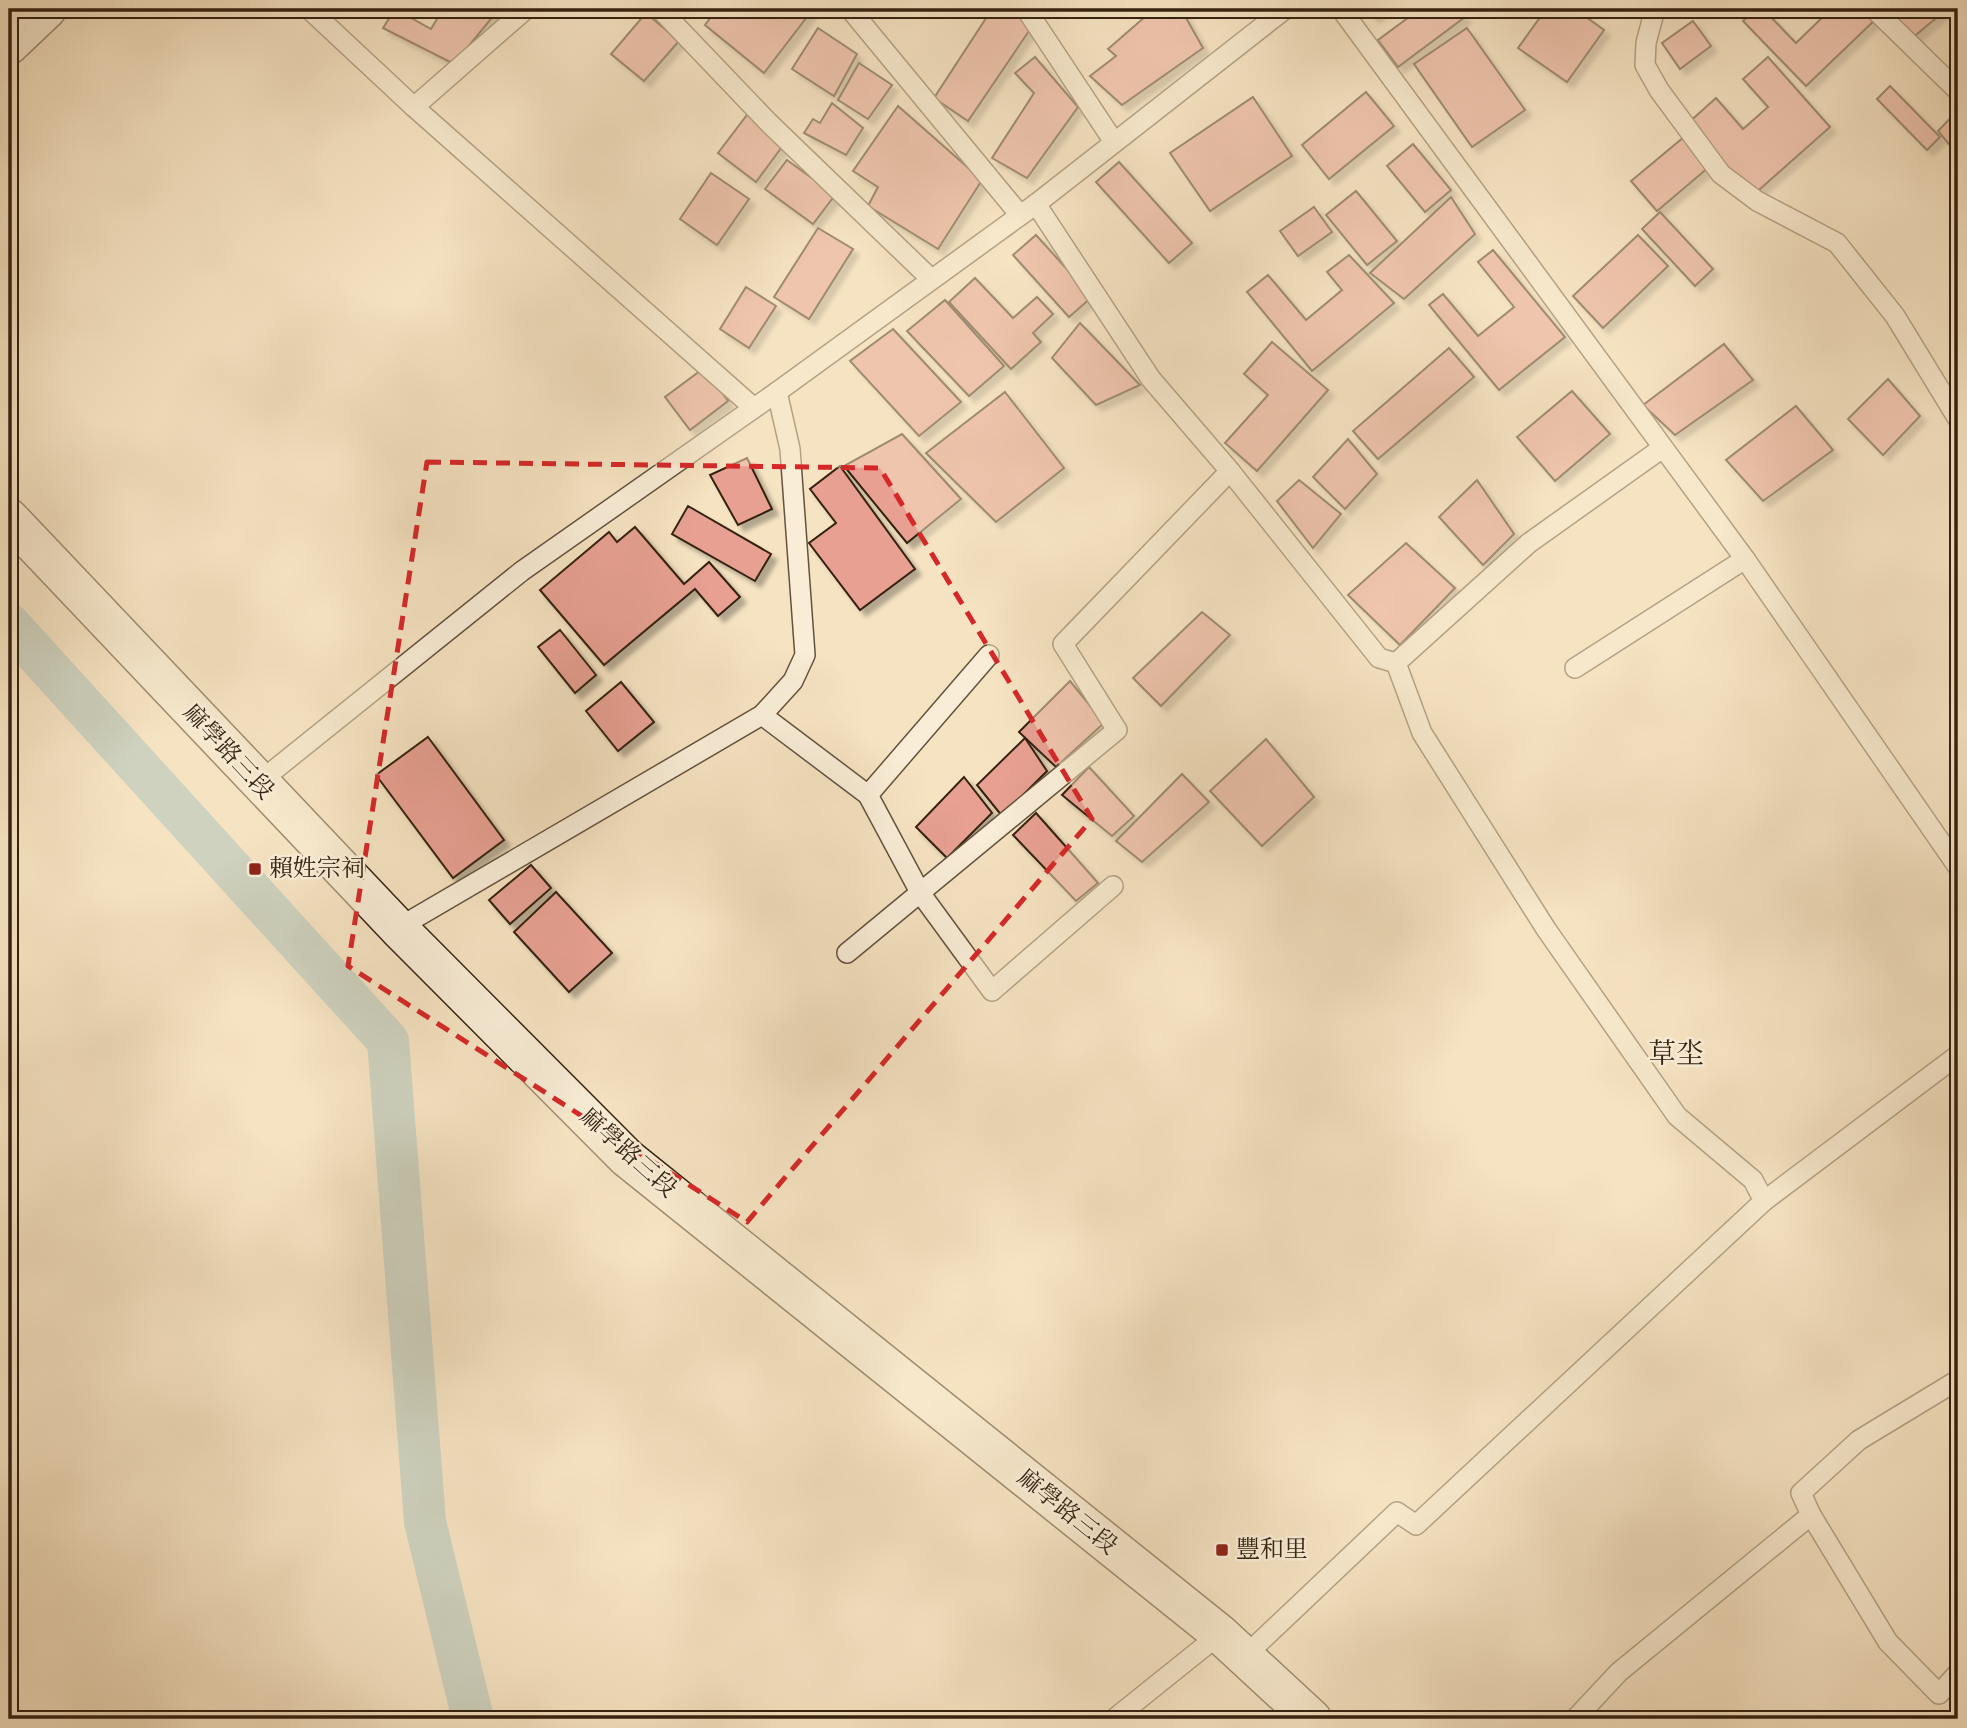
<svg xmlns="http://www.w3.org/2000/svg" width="1967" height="1728" viewBox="0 0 1967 1728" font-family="'Libre Bodoni','Noto Serif TC',serif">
<defs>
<filter id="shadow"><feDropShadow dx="6" dy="6" stdDeviation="2" flood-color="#0004"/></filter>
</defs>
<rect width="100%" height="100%" fill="#f6e3c2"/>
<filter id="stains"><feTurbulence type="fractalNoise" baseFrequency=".00286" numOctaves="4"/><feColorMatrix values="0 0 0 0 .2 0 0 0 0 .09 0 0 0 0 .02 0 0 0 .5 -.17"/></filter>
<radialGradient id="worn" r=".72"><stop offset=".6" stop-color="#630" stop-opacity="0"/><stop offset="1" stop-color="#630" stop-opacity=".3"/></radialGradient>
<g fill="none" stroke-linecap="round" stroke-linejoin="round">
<path stroke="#9ebdba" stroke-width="42" d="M9 624 388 1041 425 1522 473 1719"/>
</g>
<g fill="#e7a092" stroke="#342211" stroke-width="2" filter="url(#shadow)">
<path d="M395 9 431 29 443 9H517H499L454 64 383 28Z"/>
<path d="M717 9H813L764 73 705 25Z"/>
<path d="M992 9H1011L1031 28 968 121 934 98Z"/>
<path d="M1154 9H1181L1203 48 1122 105 1090 76 1116 56 1108 49Z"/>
<path d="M1367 9H1385L1373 17Z"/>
<path d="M1420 9H1459L1465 17 1398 67 1378 40Z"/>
<path d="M1546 9H1575L1604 30 1567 82 1518 48Z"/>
<path d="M1756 9H1763L1796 43 1829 11 1827 9H1868L1877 18 1806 86 1743 21Z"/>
<path d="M1886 9H1947L1911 39Z"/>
<path d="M646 13 679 41 644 81 611 54Z"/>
<path d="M1693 21 1711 46 1680 69 1662 43Z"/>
<path d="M818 28 857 54 834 96 792 69Z"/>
<path d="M1467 28 1525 110 1472 147 1414 64Z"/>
<path d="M1035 57 1078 107 1027 178 992 158 1034 93 1015 73Z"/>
<path d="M1768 57 1830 127 1751 197 1687 124 1716 98 1743 129 1768 107 1743 79Z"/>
<path d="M859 63 892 85 868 119 838 100Z"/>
<path d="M1890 86 1940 137 1927 150 1877 99Z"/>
<path d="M1366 92 1394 126 1329 179 1302 145Z"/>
<path d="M1253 97 1292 156 1210 211 1170 153Z"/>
<path d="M832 103 863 128 846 155 804 133 813 119 820 123Z"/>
<path d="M898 106 982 180 938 249 868 206 878 187 853 171Z"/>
<path d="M1958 110V155L1938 131Z"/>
<path d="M750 111 787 140 756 182 718 153Z"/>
<path d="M1684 137 1709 167 1657 211 1631 181Z"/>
<path d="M1413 144 1451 190 1425 212 1387 166Z"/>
<path d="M787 160 835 195 813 224 765 189Z"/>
<path d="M1119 162 1192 243 1169 263 1096 182Z"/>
<path d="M711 173 749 199 717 245 680 219Z"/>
<path d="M1356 191 1397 241 1367 265 1326 215Z"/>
<path d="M1451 197 1475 234 1404 299 1370 273Z"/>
<path d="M1314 207 1332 232 1298 256 1280 231Z"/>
<path d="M1660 212 1713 269 1695 286 1642 229Z"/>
<path d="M818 228 853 249 809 319 774 297Z"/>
<path d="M1036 235 1092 297 1069 317 1013 255Z"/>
<path d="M1638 235 1668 266 1603 328 1573 296Z"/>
<path d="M1493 250 1565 337 1499 390 1429 305 1443 294 1478 336 1514 307 1478 262Z"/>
<path d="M1349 255 1394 303 1312 371 1247 292 1268 275 1306 320 1342 290 1327 272Z"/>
<path d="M975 278 1013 318 1037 297 1053 314 1033 333 1041 342 1011 369 949 302Z"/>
<path d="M746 287 776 306 749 348 720 329Z"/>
<path d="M945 300 1004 366 969 396 907 331Z"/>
<path d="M1080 323 1140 385 1096 405 1052 358Z"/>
<path d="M893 329 961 402 919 436 850 361Z"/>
<path d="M1272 342 1328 390 1257 471 1225 443 1268 395 1244 374Z"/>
<path d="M1724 344 1753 380 1675 435 1643 405Z"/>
<path d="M1449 348 1474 377 1378 459 1353 431Z"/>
<path d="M704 368 728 401 690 430 665 397Z"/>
<path d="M1888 379 1920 416 1883 455 1848 419Z"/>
<path d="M1572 391 1610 434 1555 481 1517 437Z"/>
<path d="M1005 392 1064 468 996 522 926 453Z"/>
<path d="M1796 406 1833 450 1763 501 1726 460Z"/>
<path d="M902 434 961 499 907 543 844 466Z"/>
<path d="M1348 439 1377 474 1345 509 1313 477Z"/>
<path d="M747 458 772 509 738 525 710 475Z"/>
<path d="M840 466 915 569 860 610 809 543 836 523 810 489Z"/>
<path d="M1299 480 1341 514 1313 548 1277 501Z"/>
<path d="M1477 480 1514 534 1483 565 1439 517Z"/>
<path d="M688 506 771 554 755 581 672 534Z"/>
<path d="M635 527 684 584 709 562 740 597 718 616 695 589 604 665 540 590 609 532 617 542Z"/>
<path d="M1406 543 1455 588 1400 645 1348 595Z"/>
<path d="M1202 612 1230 635 1161 706 1133 678Z"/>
<path d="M560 630 596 675 575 693 538 647Z"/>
<path d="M1070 681 1104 723 1056 767 1019 732Z"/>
<path d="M621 682 654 722 618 751 586 711Z"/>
<path d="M428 737 504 840 453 878 376 775Z"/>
<path d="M1025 738 1047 771 1002 816 977 785Z"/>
<path d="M1266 739 1314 797 1262 846 1210 791Z"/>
<path d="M1089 767 1134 816 1112 836 1062 795Z"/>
<path d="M1182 774 1209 802 1142 862 1116 841Z"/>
<path d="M964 777 992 813 947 858 916 827Z"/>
<path d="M1036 813 1098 883 1076 901 1013 835Z"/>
<path d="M531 865 551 888 510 924 489 900Z"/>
<path d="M556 892 612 953 569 992 514 932Z"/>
</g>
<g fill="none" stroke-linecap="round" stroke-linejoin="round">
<g stroke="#64523d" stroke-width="22">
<g id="lane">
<path d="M309 9 414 107 754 408"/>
<path d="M660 9 768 122 930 278"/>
<path d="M850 9 1020 215"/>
<path d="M1026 9 1114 142"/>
<path d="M1341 9 1745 559 1958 867"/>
<path d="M1655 9 1646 43 1645 65 1659 90 1721 174 1757 201 1837 243 1895 316 1958 419"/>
<path d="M1874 9 1958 91"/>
<path d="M414 107 526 9"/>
<path d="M1036 204 1151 379 1230 471 1379 658 1396 663 1529 543 1661 449"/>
<path d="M1396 663 1422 733 1546 929 1677 1116 1753 1180 1764 1201"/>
<path d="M1575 668 1745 559"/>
<path d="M762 715 868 795 921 894 992 991 1113 886"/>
<path d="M258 783 522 571 777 392 1036 204 1285 9"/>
<path d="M868 795 989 655"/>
<path d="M398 928 762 715 793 681 805 655 790 449 777 392"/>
<path d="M847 953 1117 730 1063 644 1230 471"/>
<path d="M1811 1515 1888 1642 1939 1694 1958 1673"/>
<path d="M1245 1656 1397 1512 1416 1525 1764 1201 1958 1055"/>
<path d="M1114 1719 1220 1634"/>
<path d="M1575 1719 1619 1672 1811 1515 1801 1493 1859 1440 1958 1380"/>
</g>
</g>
<g stroke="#342211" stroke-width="41">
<g id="secondary">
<path d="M9 45 47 9"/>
<path d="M9 518 398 928 627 1158 1220 1634 1312 1719"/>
</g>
</g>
<use href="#lane" stroke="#f9edd7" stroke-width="19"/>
<use href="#secondary" stroke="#f9edd7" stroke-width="38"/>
</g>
<path d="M0 0H1967V1728H0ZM427 462 880 468 1092 819 747 1222 348 966Z" fill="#f6e3c2" fill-opacity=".55" fill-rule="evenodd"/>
<path fill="none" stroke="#d62828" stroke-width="5" stroke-dasharray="14 9" stroke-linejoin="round" d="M427 462 880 468 1092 819 747 1222 348 966Z"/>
<g fill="#8f2418" stroke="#f9edd7" stroke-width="2.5">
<rect x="248" y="862" width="14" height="14" rx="3.5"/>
<rect x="1215" y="1543" width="14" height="14" rx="3.5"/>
</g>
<g text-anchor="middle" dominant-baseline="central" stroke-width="5" stroke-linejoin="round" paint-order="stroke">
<g font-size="24" fill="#342211" stroke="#f9edd7">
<text transform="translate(228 752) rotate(47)">麻學路三段</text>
<text transform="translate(628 1153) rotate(42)">麻學路三段</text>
<text transform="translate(1067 1512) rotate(39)">麻學路三段</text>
</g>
<g font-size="24" fill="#342211" stroke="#f9edd7" text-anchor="start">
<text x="269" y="869">賴姓宗祠</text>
<text x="1236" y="1550">豐和里</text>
</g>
<g font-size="28" fill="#342211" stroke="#f9edd7">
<text x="1676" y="1054">草坔</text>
</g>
</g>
<rect width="1967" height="1728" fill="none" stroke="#f6e3c2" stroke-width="35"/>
<rect x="10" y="10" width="1946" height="1707" fill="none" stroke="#342211" stroke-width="3.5"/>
<rect x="18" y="18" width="1932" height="1693" fill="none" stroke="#342211" stroke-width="2"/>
<rect width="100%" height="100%" filter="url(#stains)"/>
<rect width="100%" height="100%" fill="url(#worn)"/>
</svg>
